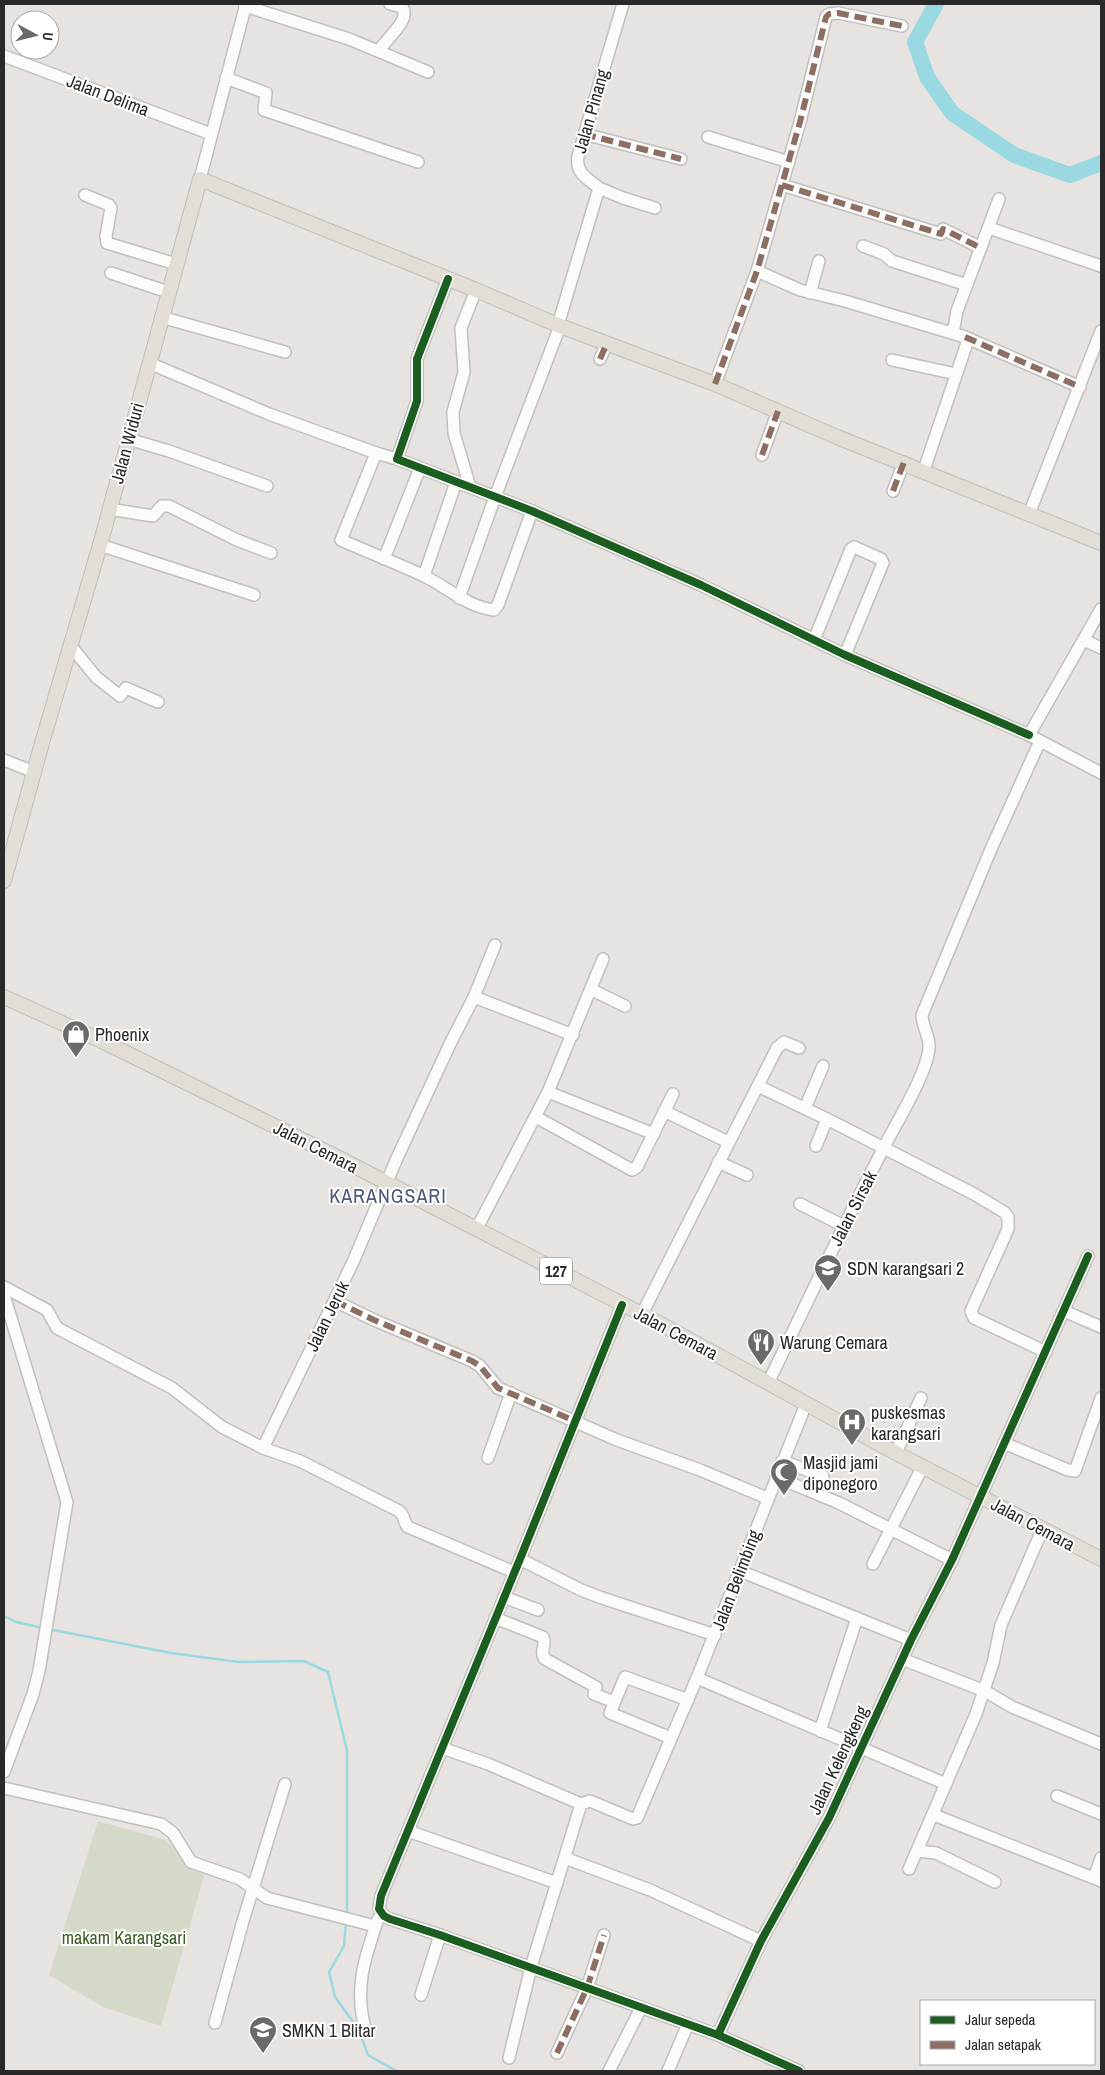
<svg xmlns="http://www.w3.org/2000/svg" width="1105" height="2075" viewBox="0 0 1105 2075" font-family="'Archivo Narrow',sans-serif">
<rect width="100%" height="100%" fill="#e6e3e0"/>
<path fill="#d5dac8" d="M98 1821 165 1840 204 1876 161 2026 103 2007 49 1975Z"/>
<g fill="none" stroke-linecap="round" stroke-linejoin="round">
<g stroke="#9ad9e1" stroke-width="2.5">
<path d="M4 1616 16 1622 43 1628"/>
<path d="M48 1629 171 1653 239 1662 304 1661 328 1672 347 1751V1914"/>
<path d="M346 1922 344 1946 329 1972 335 1997 359 2030 368 2055 396 2071"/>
</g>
<path stroke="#9ad9e1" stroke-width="16" d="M936 4 915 42 927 77 952 113 1014 155 1070 175 1101 163"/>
<g stroke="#c1c0c0" stroke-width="14">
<g id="minor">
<path d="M245 6 349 39 428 72"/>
<path d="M379 51C385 39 412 20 402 7L390 4"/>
<path d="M4 56 211 134"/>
<path d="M226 78 266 93 264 110 418 162"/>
<path d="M584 134 681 159"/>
<path d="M708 137 789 162"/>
<path d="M200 179 246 4"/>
<path d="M782 185 941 234 943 229 981 248"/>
<path d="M599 188 623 198 655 208"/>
<path d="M85 195 109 205 111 208 106 236 107 243 176 264"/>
<path d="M989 228 1101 266"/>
<path d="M863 246 884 254 892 261 967 285"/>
<path d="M757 271 800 290 845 301 965 337 967 343 924 470"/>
<path d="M111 273 168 292"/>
<path d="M448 279 417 359V401L397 459 532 511 701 585 845 655 1029 735"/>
<path d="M810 293 819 261"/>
<path d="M161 317 285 352"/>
<path d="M558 325 599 188C587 178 575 173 578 156L623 4"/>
<path d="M953 333 957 311 999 199"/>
<path d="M965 337 1080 387"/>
<path d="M600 359 607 343"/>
<path d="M892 360 956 374"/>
<path d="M149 363 269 414 376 453"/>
<path d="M715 384 757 271 800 122 826 17 829 14 838 13 902 26"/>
<path d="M128 439 169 451 267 486"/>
<path d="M762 455 778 411"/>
<path d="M397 459 376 453 341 540C368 552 396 563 422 575 446 586 467 607 494 610L498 605 532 511"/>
<path d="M470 487 454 433 453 412 464 372 461 328 476 290"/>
<path d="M893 491 904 462"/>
<path d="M109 509 153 516 162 506H169L237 540 271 553"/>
<path d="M1029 514 1101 331"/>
<path d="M100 545 254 595"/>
<path d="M384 559 420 468"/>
<path d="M424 576 456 482"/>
<path d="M459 598 495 497 560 326"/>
<path d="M1101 609 1029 735 1101 773"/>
<path d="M814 640 851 549 854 547 881 559 883 563 845 655"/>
<path d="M1084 640 1101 648"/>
<path d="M70 645 96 677 120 696 126 688 158 702"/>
<path d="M4 760 34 772"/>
<path d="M592 990 625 1006"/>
<path d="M474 997 573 1035"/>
<path d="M758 1086 827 1119 974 1194 1004 1212 1008 1217V1229L971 1311 974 1318 1046 1352"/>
<path d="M548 1092 654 1134"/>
<path d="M805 1108 823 1066"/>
<path d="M664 1111 728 1142"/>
<path d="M536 1117 632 1170 637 1167 673 1094"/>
<path d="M816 1146 827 1119"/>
<path d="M718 1162 747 1175"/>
<path d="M800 1204 844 1226"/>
<path d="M476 1230 548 1092 603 959"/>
<path d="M4 1287 47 1310 57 1328 172 1388 222 1427 263 1448 300 1461 399 1511C405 1515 403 1522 408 1527L514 1572"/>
<path d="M4 1295 67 1502 39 1671 33 1694 4 1772"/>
<path d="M335 1301 374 1320 472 1361 480 1366 498 1388 617 1440 700 1470 767 1498"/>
<path d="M622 1305 520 1559 381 1896 379 1909 384 1916 390 1919 440 1935 718 2035 799 2071"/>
<path d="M1064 1311 1101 1327"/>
<path d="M642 1314 777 1048 784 1042 799 1048"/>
<path d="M768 1383C805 1307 841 1230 880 1155 893 1128 927 1075 929 1048 930 1036 922 1027 922 1015L991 849 1040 741"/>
<path d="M1004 1443 1068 1470 1075 1471 1101 1398"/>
<path d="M263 1448 353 1262 397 1158 450 1044 474 997 495 945"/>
<path d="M896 1453 921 1398"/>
<path d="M488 1458 511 1393"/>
<path d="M782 1461 823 1476"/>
<path d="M776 1477 839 1503 952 1560"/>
<path d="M520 1559 581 1590 602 1598 715 1635"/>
<path d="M873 1564 923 1466"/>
<path d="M740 1571 911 1640"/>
<path d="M504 1597 538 1610"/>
<path d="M495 1618 543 1637C547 1644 539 1652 545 1659L596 1687 594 1694 614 1702"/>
<path d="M902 1659 985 1691 1012 1707 1101 1744"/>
<path d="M697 1678 946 1784"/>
<path d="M820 1731 857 1618"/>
<path d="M671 1738 610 1713 625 1677 688 1700"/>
<path d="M442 1748 488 1764 581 1804 590 1801 633 1819 637 1818 697 1678 806 1404"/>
<path d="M4 1788 161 1824 173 1833 191 1862 240 1879 267 1898 375 1926"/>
<path d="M1057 1796 1101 1814"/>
<path d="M934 1815 1101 1881"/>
<path d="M408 1831 557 1883"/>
<path d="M918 1851 936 1853 995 1882"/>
<path d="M565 1858 650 1890 761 1941"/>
<path d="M909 1869 976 1714 993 1663 1001 1625 1043 1528"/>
<path d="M1094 1878 1101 1858"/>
<path d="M421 1995 440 1935"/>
<path d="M215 2023 243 1921 285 1784"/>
<path d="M365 2028C354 1988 365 1957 378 1919"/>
<path d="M718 2035 761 1941 829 1818 911 1640 952 1560 1088 1256"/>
<path d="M557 2053 587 1988 604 1935"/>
<path d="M509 2058 531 1967 581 1804"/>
<path d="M609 2071 641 2008"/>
<path d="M668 2071 688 2024"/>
</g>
</g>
<g stroke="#bfbebd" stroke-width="16">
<g id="major">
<path d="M4 881 42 743 100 545 200 179 476 290 560 326 715 384 837 437 1101 543"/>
<path d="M4 997 102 1041 333 1155 659 1323 896 1453 1101 1559"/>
</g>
</g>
<use href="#minor" stroke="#fbfbfa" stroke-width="11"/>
<use href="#major" stroke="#e3ded5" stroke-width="14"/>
<g stroke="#8d6e63" stroke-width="6" stroke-dasharray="12 6" stroke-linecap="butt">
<path d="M584 134 681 159"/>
<path d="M782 185 941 234 943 229 981 248"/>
<path d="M965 337 1080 387"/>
<path d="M600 359 607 343"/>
<path d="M715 384 757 271 800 122 826 17 829 14 838 13 902 26"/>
<path d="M762 455 778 411"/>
<path d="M893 491 904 462"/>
<path d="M335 1301 374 1320 472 1361 480 1366 498 1388 575 1421"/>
<path d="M557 2053 587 1988 604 1935"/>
</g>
<g stroke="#fff" stroke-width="11">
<g id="cycleway">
<path d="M448 279 417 359V401L397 459 532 511 701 585 845 655 1029 735"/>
<path d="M622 1305 520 1559 381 1896 379 1909 384 1916 390 1919 440 1935 718 2035 799 2071"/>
<path d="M718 2035 761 1941 829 1818 911 1640 952 1560 1088 1256"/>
</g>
</g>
<use href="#cycleway" stroke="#1b5e20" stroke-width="8"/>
</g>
<defs>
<g id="shop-pin" transform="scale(1.4375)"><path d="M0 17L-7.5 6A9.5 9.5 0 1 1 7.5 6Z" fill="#6b6a69" stroke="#fff"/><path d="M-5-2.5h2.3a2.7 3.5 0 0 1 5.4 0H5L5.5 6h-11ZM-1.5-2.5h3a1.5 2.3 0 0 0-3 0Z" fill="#fff"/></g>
<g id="school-pin" transform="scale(1.4375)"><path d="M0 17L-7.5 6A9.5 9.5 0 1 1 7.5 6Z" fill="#6b6a69" stroke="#fff"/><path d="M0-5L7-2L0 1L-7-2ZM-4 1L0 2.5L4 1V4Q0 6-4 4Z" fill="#fff"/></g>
<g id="restaurant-pin" transform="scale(1.4375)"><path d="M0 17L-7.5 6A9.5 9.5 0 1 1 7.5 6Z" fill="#6b6a69" stroke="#fff"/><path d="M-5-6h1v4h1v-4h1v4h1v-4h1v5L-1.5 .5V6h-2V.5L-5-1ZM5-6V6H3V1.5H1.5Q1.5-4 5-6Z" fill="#fff"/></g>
<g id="hospital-pin" transform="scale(1.4375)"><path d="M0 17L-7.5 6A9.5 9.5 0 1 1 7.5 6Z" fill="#6b6a69" stroke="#fff"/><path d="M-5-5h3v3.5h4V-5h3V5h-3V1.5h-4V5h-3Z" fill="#fff"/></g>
<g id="mosque-pin" transform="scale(1.4375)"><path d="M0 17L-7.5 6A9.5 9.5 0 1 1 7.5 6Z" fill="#6b6a69" stroke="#fff"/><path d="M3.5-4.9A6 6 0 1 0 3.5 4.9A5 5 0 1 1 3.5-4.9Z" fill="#fff"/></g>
</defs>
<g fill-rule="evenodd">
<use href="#shop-pin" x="76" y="1034"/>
<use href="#school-pin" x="828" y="1268"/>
<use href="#restaurant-pin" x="761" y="1342"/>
<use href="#hospital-pin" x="852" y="1422"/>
<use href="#mosque-pin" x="784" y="1472"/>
<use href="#school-pin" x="263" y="2030"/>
</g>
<g text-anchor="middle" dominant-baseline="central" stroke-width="4" stroke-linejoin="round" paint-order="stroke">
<rect fill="#fff" stroke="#696969" stroke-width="1" x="540" y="1257.5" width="32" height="27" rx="4"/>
<g font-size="16" font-weight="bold" fill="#292929">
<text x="556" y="1271">127</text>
</g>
<g font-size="18" fill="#292929" stroke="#fff">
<text transform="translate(108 95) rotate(21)">Jalan Delima</text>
<text transform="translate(591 111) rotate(-74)">Jalan Pinang</text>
<text transform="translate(127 443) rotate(-75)">Jalan Widuri</text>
<text transform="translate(316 1147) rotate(27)">Jalan Cemara</text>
<text transform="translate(853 1208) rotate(-63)">Jalan Sirsak</text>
<text transform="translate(327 1316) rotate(-64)">Jalan Jeruk</text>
<text transform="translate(676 1333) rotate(28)">Jalan Cemara</text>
<text transform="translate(1033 1524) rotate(28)">Jalan Cemara</text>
<text transform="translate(736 1580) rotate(-69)">Jalan Belimbing</text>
<text transform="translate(838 1760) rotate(-65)">Jalan Kelengkeng</text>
</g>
<g font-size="18" fill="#292929" stroke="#fff" text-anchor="start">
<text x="95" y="1034">Phoenix</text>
<text x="847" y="1268">SDN karangsari 2</text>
<text x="780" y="1342">Warung Cemara</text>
<text x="871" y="1412">puskesmas<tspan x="871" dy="21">karangsari</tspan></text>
<text x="803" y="1462">Masjid jami<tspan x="803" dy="21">diponegoro</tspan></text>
<text x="282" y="2030">SMKN 1 Blitar</text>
</g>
<g font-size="18" fill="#375e21" stroke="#fff">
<text x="124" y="1937">makam Karangsari</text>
</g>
<g font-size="20" letter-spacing="1" fill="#4e5b75" stroke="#fff">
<text x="388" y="1195">KARANGSARI</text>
</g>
</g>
<rect width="1105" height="2075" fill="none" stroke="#292929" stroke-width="10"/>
<rect x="920" y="2000" width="175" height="65" fill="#ffffff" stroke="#a9a9a9"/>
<rect x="930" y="2016" width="25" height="8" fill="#1b5e20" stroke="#a9a9a9"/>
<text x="965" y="2025" font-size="15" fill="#292929">Jalur sepeda</text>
<rect x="930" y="2041" width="25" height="8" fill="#8d6e63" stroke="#a9a9a9"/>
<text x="965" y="2050" font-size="15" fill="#292929">Jalan setapak</text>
<g transform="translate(35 35) rotate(97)"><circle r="24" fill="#ffffff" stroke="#a9a9a9"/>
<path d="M0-4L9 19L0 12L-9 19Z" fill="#6b6a69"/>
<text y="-8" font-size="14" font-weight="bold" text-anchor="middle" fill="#292929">U</text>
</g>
</svg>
